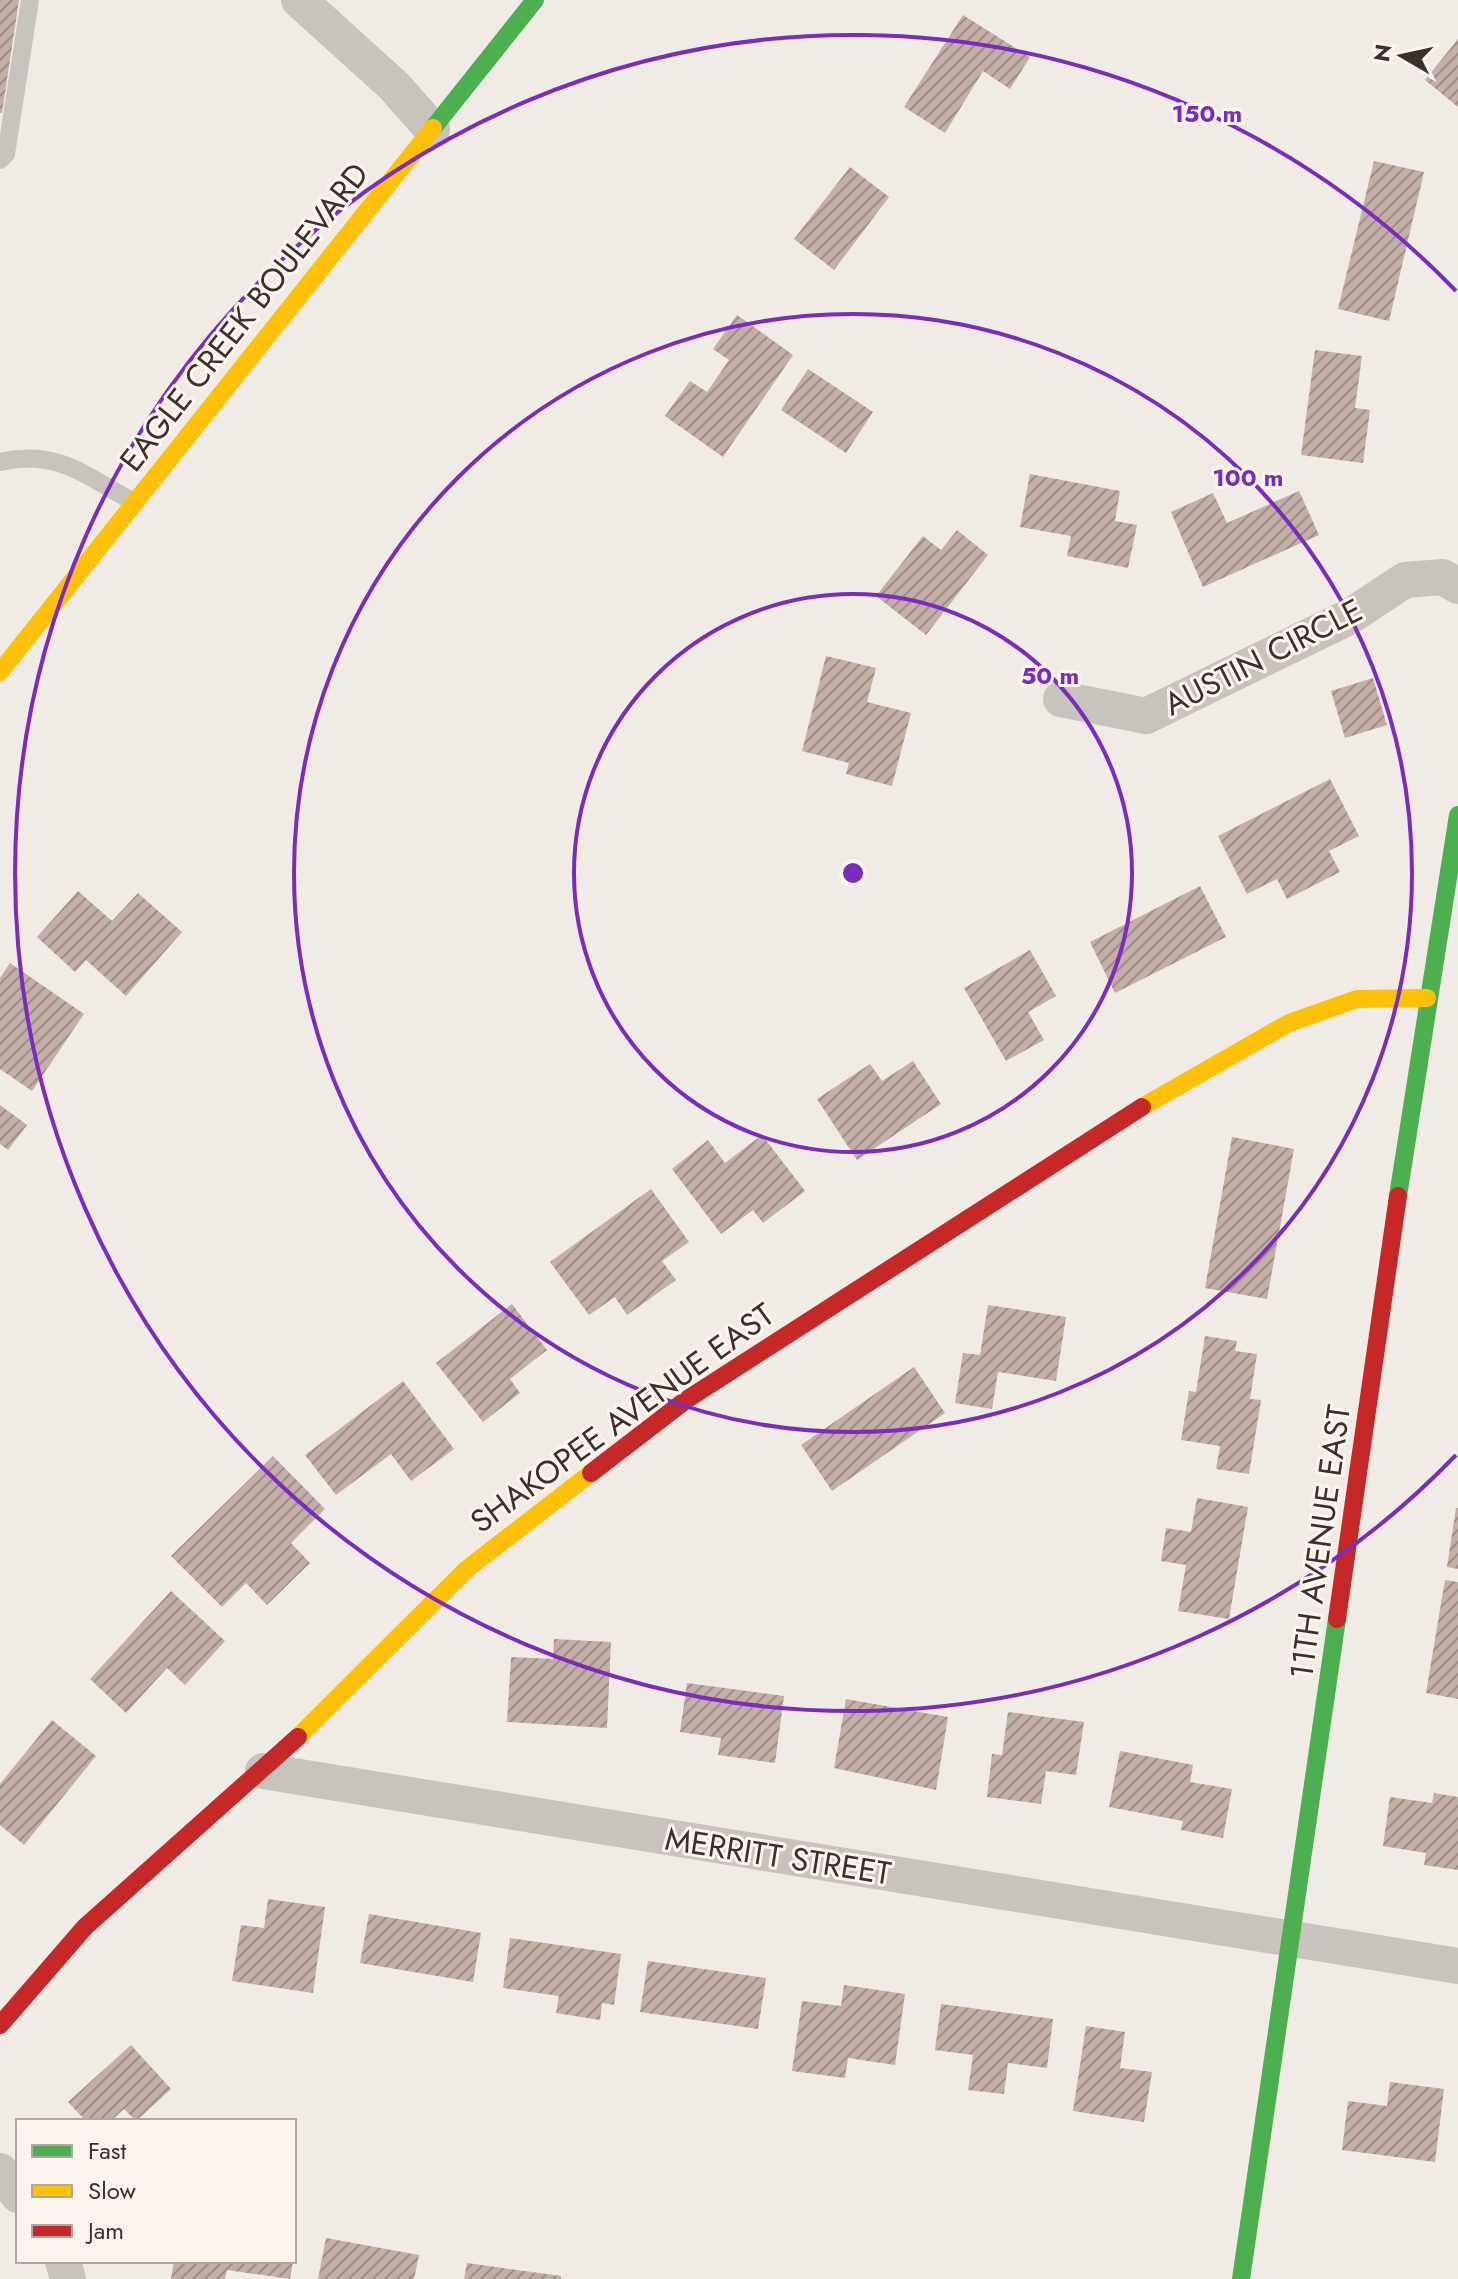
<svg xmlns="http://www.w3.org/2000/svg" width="1458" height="2279" viewBox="0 0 1458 2279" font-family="Jost,sans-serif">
<defs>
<pattern id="building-hatch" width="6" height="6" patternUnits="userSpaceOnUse" patternTransform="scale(2)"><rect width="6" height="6" fill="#c3afa7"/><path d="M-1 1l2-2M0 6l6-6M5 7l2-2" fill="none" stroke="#a08f88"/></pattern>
</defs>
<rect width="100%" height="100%" fill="#f0ebe5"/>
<g fill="url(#building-hatch)">
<path d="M0 0H19L2 113H0Z"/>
<path d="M963 15 1030 57 1010 89 983 71 945 133 904 107Z"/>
<path d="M1458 39V107L1425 80Z"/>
<path d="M1374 161 1424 172 1389 321 1338 309Z"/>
<path d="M850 167 889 197 834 270 794 239Z"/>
<path d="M737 315 793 355 723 457 665 416 690 381 707 392 729 360 713 349Z"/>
<path d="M1315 350 1362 356 1355 408 1370 410 1363 463 1301 455Z"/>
<path d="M808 369 873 412 846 453 781 410Z"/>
<path d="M1030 474 1120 491 1115 521 1137 525 1128 568 1067 556 1071 536 1020 527Z"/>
<path d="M1299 491 1319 535 1203 587 1171 512 1213 493 1227 523Z"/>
<path d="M957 530 988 555 926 635 876 596 923 536 941 550Z"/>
<path d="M826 656 876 668 867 702 911 713 892 786 846 774 849 763 802 751Z"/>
<path d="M1373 678 1387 725 1345 738 1331 691Z"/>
<path d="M1330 779 1359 836 1329 851 1340 872 1287 899 1277 879 1247 894 1218 836Z"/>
<path d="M1200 886 1226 937 1115 993 1090 942Z"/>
<path d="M78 891 112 921 138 893 182 932 126 996 86 960 75 972 37 937Z"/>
<path d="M1030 950 1056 996 1028 1012 1044 1040 1006 1061 964 988Z"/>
<path d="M10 963 84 1014 32 1091 0 1069V978Z"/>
<path d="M913 1061 941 1104 857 1160 817 1099 870 1064 882 1081Z"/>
<path d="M0 1105 27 1125 8 1150 0 1144Z"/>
<path d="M762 1135 805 1191 763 1223 753 1210 721 1234 672 1169 708 1140 725 1163Z"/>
<path d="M1232 1137 1294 1149 1267 1299 1205 1288Z"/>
<path d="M651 1189 689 1242 662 1261 676 1280 627 1315 615 1297 589 1315 550 1262Z"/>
<path d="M512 1304 547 1350 510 1379 520 1393 483 1422 436 1363Z"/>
<path d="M988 1305 1066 1317 1056 1381 998 1372 992 1409 955 1403 963 1353 980 1355Z"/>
<path d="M1205 1336 1237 1341 1235 1351 1257 1354 1250 1399 1261 1400 1249 1474 1216 1469 1220 1446 1181 1440 1189 1391 1196 1392Z"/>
<path d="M914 1367 945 1413 832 1491 801 1445Z"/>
<path d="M403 1381 454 1449 411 1481 391 1454 336 1495 305 1455Z"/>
<path d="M273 1456 325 1509 291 1543 310 1563 267 1605 246 1583 222 1607 171 1556Z"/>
<path d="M1197 1498 1248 1507 1229 1619 1178 1611 1186 1565 1161 1561 1166 1528 1191 1532Z"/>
<path d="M1456 1508H1458V1569L1447 1567Z"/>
<path d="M1445 1580 1458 1582V1699L1426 1693Z"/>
<path d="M171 1591 225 1641 185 1685 167 1668 126 1713 90 1679Z"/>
<path d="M554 1639 611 1642 607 1728 507 1722 511 1657 553 1659Z"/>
<path d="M687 1683 784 1696 775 1763 718 1755 721 1738 680 1732Z"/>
<path d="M846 1699 948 1717 936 1790 834 1768Z"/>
<path d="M1008 1712 1084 1722 1076 1775 1046 1771 1041 1804 987 1797 992 1754 1002 1755Z"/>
<path d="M52 1720 96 1756 24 1845 0 1825V1784Z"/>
<path d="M1120 1751 1193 1765 1190 1782 1232 1789 1223 1838 1181 1830 1183 1821 1109 1807Z"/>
<path d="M1434 1793 1458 1797V1870L1424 1865 1426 1853 1383 1846 1390 1797 1432 1803Z"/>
<path d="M268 1899 325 1907 313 1993 232 1981 241 1925 264 1928Z"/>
<path d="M369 1914 481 1933 473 1982 360 1963Z"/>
<path d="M510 1938 621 1954 614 2005 602 2003 600 2020 556 2013 559 1996 503 1988Z"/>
<path d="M648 1961 766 1978 758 2029 640 2012Z"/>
<path d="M844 1985 905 1994 895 2065 848 2058 845 2078 792 2071 802 2001 841 2006Z"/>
<path d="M941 2004 1053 2019 1047 2068 1008 2063 1004 2094 968 2090 973 2055 935 2050Z"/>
<path d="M1086 2026 1125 2032 1120 2068 1152 2072 1144 2122 1073 2111Z"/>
<path d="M131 2045 171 2089 136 2121 124 2109 111 2121H86L68 2102Z"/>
<path d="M1390 2082 1444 2089 1435 2162 1342 2150 1348 2101 1387 2106Z"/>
<path d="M326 2238 419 2255 414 2279H318Z"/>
<path d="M174 2261H293L290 2279 227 2270 225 2279H171Z"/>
<path d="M467 2263 561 2276V2279H464Z"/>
</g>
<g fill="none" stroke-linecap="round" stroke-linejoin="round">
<g stroke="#c9c3be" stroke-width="18">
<path d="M0 160 6 154 30 0"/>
<path d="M0 462C56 448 88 477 135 503"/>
</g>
<g stroke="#c9c3be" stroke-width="36">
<path d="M299 0 394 86 432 129"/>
<path d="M1061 699 1146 716 1349 617 1405 580 1443 577 1458 586"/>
<path d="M263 1771 1458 1966"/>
<path d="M0 2171 18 2195"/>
<path d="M63 2261 68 2279"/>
</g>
<g stroke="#4caf50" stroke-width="18">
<path d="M433 128 535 0"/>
<path d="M1398 1196 1458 815"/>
<path d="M1241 2279 1337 1619"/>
</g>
<g stroke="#ffc107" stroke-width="18">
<path d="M0 672 433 128"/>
<path d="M1142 1107 1289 1023 1357 999 1427 998"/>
<path d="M298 1737 467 1569 591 1473"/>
</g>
<g stroke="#c62828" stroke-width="18">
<path d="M591 1473 686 1400 1142 1107"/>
<path d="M1337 1619 1398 1196"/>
<path d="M0 2025 85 1927 298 1737"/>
</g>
</g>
<g fill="none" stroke="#7b2cbf" stroke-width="4">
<circle cx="853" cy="873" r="279"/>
<circle cx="853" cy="873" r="559"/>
<path d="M1456 1455A838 838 0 1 1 1456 291"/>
</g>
<g text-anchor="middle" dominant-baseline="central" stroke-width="6" stroke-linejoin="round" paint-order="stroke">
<g font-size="32" fill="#3b302b" stroke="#fbf5ee">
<text transform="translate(244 317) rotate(-52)">EAGLE CREEK BOULEVARD</text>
<text transform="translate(1263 657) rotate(-27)">AUSTIN CIRCLE</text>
<text transform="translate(622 1418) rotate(-36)">SHAKOPEE AVENUE EAST</text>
<text transform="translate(1320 1542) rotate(-82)">11TH AVENUE EAST</text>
<text transform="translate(778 1856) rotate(9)">MERRITT STREET</text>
</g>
</g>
<circle cx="853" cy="873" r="12" fill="#7b2cbf" stroke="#fbf5ee" stroke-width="4"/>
<g font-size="24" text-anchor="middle" font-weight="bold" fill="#7b2cbf" stroke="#fbf5ee" stroke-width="6" stroke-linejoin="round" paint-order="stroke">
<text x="1207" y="122">150 m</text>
<text x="1248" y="486">100 m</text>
<text x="1050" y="684">50 m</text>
</g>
<rect x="16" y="2119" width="280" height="144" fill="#fbf5ee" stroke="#aea6a0" stroke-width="2"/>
<rect x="32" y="2145" width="40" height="12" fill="#4caf50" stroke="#aea6a0" stroke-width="2"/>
<text x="88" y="2159" font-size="24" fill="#3b302b">Fast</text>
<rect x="32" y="2185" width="40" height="12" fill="#ffc107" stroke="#aea6a0" stroke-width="2"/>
<text x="88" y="2199" font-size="24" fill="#3b302b">Slow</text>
<rect x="32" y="2225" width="40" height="12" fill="#c62828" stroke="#aea6a0" stroke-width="2"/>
<text x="88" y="2239" font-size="24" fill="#3b302b">Jam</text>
<g transform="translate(1402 56) rotate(279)" stroke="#fbf5ee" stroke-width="6" paint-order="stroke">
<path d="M0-6L14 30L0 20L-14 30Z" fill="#3b302b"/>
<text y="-12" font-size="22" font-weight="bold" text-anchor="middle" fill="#3b302b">N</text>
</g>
</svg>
